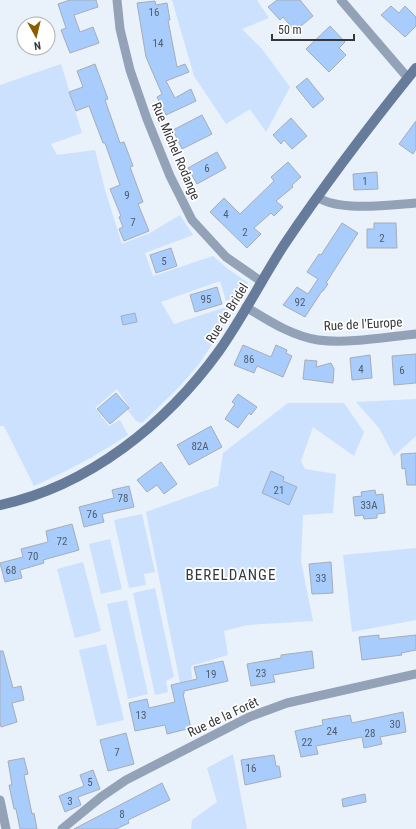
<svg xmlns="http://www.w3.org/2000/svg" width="416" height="829" viewBox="0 0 416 829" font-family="'Roboto Condensed',sans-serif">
<rect width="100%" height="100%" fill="#e9f1fb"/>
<g fill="#cbe1fe">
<path d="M172 0H257L269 18 242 29 262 49 290 87 266 132 250 109 226 124 194 76Z"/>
<path d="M61 64 82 133 51 144 57 155 95 150 105 190 122 244 150 233 180 215 193 235 145 253 153 276 213 256 228 269 248 283 244 293 226 301 220 281 161 302 174 324 229 306 235 310 199 364 179 387 142 423 136 421 127 409 129 407 117 389 95 408 109 426 120 420 128 435C97 455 68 471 34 486L4 426H0V85Z"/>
<path d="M416 399V436L394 456 379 428 356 402Z"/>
<path d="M288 403H344L364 432 354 456 313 427 301 461 305 469 336 474 333 513 303 515 301 561 313 621 247 625 224 631 228 655 191 666 192 679 180 683 146 512 218 486 223 453Z"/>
<path d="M142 514 155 572 144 574 146 585 129 588 114 520Z"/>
<path d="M110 539 122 589 101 594 89 544Z"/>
<path d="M416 548V620L352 632 343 555Z"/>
<path d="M83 562 101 631 75 638 57 569Z"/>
<path d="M155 588 174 677 166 681 168 692 155 695 133 593Z"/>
<path d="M127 600 148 694 128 699 107 604Z"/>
<path d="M106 644 124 720 97 726 79 650Z"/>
<path d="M233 754 247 829H191L192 820 217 802 207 768Z"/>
</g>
<g fill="#a8ccfc" stroke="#a6adb7">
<path d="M70 0H96L98 7 74 15 80 32 93 27 99 43 70 53 61 30 66 28 58 4Z"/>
<path d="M277 0H300L313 16 295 31 283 17 280 20 268 7Z"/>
<path d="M155 1 156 5 167 3 170 20H168L177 67 185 64 189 72 166 81 175 98 191 89 196 101 166 115 157 97 162 94 146 57 137 3Z"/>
<path d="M391 6 399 13 405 6 416 17V26L405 37 381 15Z"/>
<path d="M330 26 345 42 339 48 346 55 329 72 306 49Z"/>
<path d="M95 64 108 99 105 100 120 143 124 142 133 166 130 167 143 202 138 204 149 231 124 241 119 229 123 227 119 217 121 216 110 189 120 185 105 143H103L89 106 76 111 69 92 83 87 77 71Z"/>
<path d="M307 78 324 99 313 108 296 87Z"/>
<path d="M202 115 212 134 182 149 173 130Z"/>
<path d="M291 118 307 136 292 149 284 140 281 144 273 135Z"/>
<path d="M416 121V149L413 154 399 144Z"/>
<path d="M217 152 226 168 197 184 188 168Z"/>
<path d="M288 162 301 177 292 185 293 187 276 201 283 207 274 216 271 213 254 228 261 234 247 248 210 212 224 198 240 214 274 181 271 177Z"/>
<path d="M377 172 378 189 354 190 353 174Z"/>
<path d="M342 223 358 233 326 283 328 284 323 291H322L305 317 283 305 297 287 308 294 318 279 307 272 319 254 321 255Z"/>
<path d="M374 223H396L397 248H367V229H374Z"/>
<path d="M171 248 177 266 156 273 150 255Z"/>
<path d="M217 287 222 304 195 312 190 295Z"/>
<path d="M135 313 137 322 123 325 121 316Z"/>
<path d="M243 345 271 357 276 345 287 350 286 353 292 356 283 377 257 366 254 373 234 365Z"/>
<path d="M416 354V383L394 385 392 356Z"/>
<path d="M370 355 372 378 352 380 350 358Z"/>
<path d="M305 360 317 361 316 367 331 363 334 369 333 383 303 379Z"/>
<path d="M116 393 129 408 110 424 97 409Z"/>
<path d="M238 394 257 407 251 415 249 413 238 428 225 419 235 404 232 402Z"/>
<path d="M211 426 222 447 189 465 177 445Z"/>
<path d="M416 453V485H407L405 468 402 469 401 454Z"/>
<path d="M161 462 177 484 164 494 157 485 147 492 137 480Z"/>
<path d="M271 471 284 477 283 481 297 487 289 505 262 493Z"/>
<path d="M129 486 134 507 102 514 104 522 84 527 79 507 114 498 112 490Z"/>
<path d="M375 490 376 495 383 494 385 513 377 514V518L364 519 363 515 355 516 353 497 362 496 361 492Z"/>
<path d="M72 524 79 550 43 560 44 563 20 570 22 578 5 582 0 563 23 557 21 549 48 542 46 531Z"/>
<path d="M331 562 333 593 312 594 309 564Z"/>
<path d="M379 635V639L416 635V650L401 653 402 655 362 660 359 637Z"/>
<path d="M0 651H3L13 688 21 686 24 700 12 703 17 722 1 727 0 722Z"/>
<path d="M312 651 314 668 273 675 275 682 251 686 247 664 281 658V655Z"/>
<path d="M223 661 228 681 184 691V694H183L191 728 167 734 165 725 135 731 129 703 147 699 149 708 175 702 171 685 197 679 194 667Z"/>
<path d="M403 712 406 732 380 737 382 744 364 748 362 737 316 746 318 754 301 757 295 731 323 725 322 720 350 715 352 723Z"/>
<path d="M126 733 134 764 108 771 100 740Z"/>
<path d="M274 755 276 766H279L281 777 245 785 241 760Z"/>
<path d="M24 758 28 774 24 775 32 814 34 813 37 829H20L16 809H14L9 785H12L8 761Z"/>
<path d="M93 770 100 789 78 797 81 805 65 812 59 796 84 786 80 775Z"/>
<path d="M162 783 170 800 128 820 129 823 116 829H74Z"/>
<path d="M365 794 366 802 343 807 342 799Z"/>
</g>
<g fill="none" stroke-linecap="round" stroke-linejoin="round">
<g stroke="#93a2b7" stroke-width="9">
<path d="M117 0 120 29 130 70 147 119 170 176 192 220 226 257 262 282"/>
<path d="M341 0 408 78"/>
<path d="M317 197C340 212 389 205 416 203"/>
<path d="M246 307C269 321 292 336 318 340 348 344 386 337 416 334"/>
<path d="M0 800 6 829"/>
<path d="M62 829 101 797 126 780 249 717 287 703 416 674"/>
</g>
<path stroke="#667c9a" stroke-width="10" d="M0 505C89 486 167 423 219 351 243 317 262 279 284 245 325 184 370 125 416 68"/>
</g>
<g text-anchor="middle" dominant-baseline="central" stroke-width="3.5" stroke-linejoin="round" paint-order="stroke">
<g font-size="11" fill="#525c6b">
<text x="154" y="12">16</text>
<text x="158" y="43">14</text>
<text x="207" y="168">6</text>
<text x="365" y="181">1</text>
<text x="127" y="195">9</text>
<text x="226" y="214">4</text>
<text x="133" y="222">7</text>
<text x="245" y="232">2</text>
<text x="382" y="238">2</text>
<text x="164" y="261">5</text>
<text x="206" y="299">95</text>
<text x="300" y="302">92</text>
<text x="249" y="359">86</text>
<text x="361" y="369">4</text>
<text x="402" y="370">6</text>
<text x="200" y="446">82A</text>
<text x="279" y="490">21</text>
<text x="123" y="498">78</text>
<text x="369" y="505">33A</text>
<text x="92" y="514">76</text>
<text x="62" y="541">72</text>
<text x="33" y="556">70</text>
<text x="11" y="570">68</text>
<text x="321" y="578">33</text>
<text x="261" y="673">23</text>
<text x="211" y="674">19</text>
<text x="141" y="715">13</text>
<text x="395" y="724">30</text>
<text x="332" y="731">24</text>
<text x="370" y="733">28</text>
<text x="307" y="742">22</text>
<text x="117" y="752">7</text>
<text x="251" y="768">16</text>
<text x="90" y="782">5</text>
<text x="70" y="801">3</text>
<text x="122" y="814">8</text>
</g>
<g font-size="13" fill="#35373b" stroke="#fff">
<text transform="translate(176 151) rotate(67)">Rue Michel Rodange</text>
<text transform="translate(227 313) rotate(-58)">Rue de Bridel</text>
<text transform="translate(363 324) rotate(-3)">Rue de l'Europe</text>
<text transform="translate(223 717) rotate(-25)">Rue de la Forêt</text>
</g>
<g font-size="15" letter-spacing="1" fill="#35373b" stroke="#fff">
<text x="231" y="575">BERELDANGE</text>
</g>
</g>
<g transform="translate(36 36) rotate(172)"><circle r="19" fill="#ffffff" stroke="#aeafb1"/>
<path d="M0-3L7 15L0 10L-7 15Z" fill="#8a5d00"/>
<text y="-6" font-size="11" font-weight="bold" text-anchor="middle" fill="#35373b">N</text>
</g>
<path d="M272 34v6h82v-6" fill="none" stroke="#35373b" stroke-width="2"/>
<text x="278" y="34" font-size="12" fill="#35373b" stroke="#ffffff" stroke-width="3" paint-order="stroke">50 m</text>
</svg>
